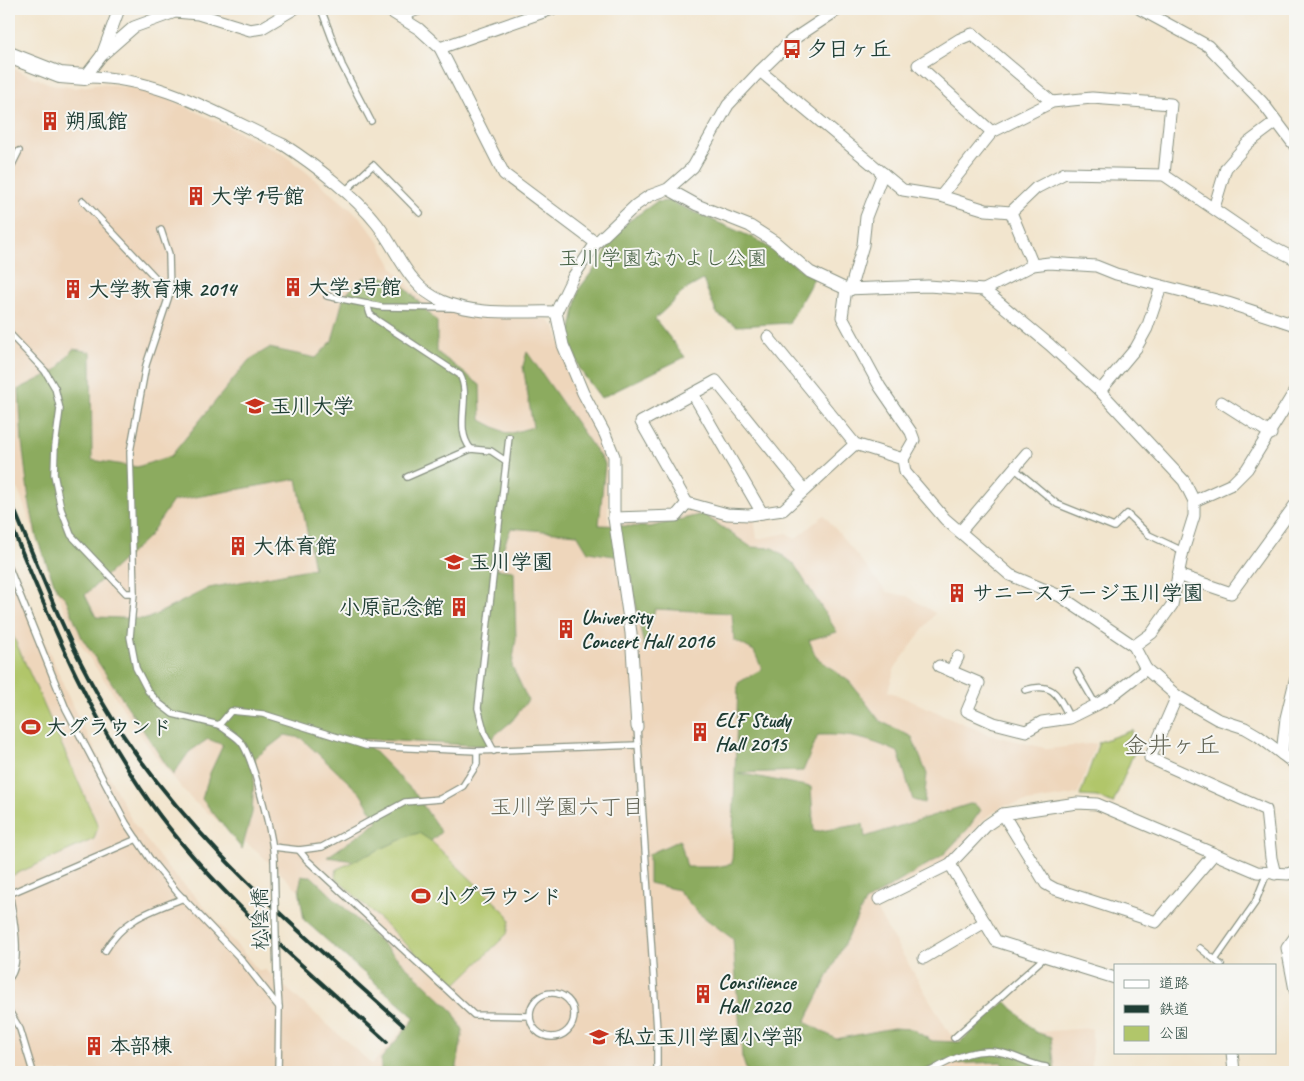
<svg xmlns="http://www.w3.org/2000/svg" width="1304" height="1081" viewBox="0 0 1304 1081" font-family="Caveat,'Klee One',sans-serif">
<rect width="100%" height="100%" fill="#f6f6f2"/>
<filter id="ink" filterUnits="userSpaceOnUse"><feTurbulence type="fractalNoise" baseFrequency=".02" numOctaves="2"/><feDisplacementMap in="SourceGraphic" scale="10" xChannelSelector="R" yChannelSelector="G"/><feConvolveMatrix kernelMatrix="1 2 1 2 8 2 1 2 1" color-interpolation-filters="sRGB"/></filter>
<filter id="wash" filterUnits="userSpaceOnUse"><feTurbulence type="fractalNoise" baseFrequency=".0096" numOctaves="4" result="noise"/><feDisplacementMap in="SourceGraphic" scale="20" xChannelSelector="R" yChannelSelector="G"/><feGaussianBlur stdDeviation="1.12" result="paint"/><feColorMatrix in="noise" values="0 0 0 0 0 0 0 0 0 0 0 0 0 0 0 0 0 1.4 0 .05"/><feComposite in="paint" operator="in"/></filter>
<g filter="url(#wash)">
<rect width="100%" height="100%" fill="#f2e5ce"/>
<path fill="#eed6bb" d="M9 67 53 85 75 88 102 84 139 89 163 96 280 152 305 171 361 218 379 242 394 269 420 298 440 308 475 317 547 319 555 327 580 400 605 448 608 474V523L678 520 690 509 754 517 757 539 787 533 795 539 824 515 887 592 907 596 935 613 895 668 888 691 990 735 1049 749 1096 743 1078 794 1002 806 981 822 948 859 871 901 950 1034 960 1042 1006 1001 1035 1032 1092 1028V1072H9V549L17 576 72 705 132 821 169 870 195 896 258 970H266L372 1064 423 1008 259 853 193 801 159 761 138 731 79 642 63 607 9 467Z"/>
<g fill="#b1c66a" stroke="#68824f">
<path d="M9 627 98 826 94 839 9 877Z"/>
<path d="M1133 730 1125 748 1134 752 1113 804 1097 797 1080 796 1099 742Z"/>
<path d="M419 833 428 838 508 915 510 921 507 934 456 984 446 982 335 877 337 869 411 835Z"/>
</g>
<g fill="#8cab5e" stroke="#567449" fill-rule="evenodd">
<path d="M669 201 756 239 814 278 789 323 737 326 717 314 703 280 685 290 655 319 685 357 601 398 580 370 574 353 568 344 579 289 601 260 619 228 656 202Z"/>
<path d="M381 276 402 284 437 322V352L480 385 481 420 508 434 533 427 523 366 527 352 605 464 599 525 650 527 703 514 751 547 773 548 794 564 837 632 809 640 816 657 850 682 880 721 912 737 927 774 924 803 913 800 898 752C869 739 851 734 818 735L803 771 738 773 811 787 814 832 863 824 865 837 973 803 981 810 967 830 943 855 865 902 805 1022 836 1039 893 1028 912 1029 932 1041 960 1042 1006 1001 1035 1032 1051 1037 1055 1072H1003L1002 1062 948 1064 913 1072H747L742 1057 733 939 698 913 678 890 649 883V854L680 840 687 867H715L732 864 738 683 762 669 754 651 734 640 732 613 655 609 644 647 627 558 588 552 577 534 511 528 495 569 514 571 516 639 512 666 528 700 512 721 495 735 487 746 362 739 414 792 441 832 431 841 419 833 411 835 354 861 327 857 378 822 360 793 301 738 285 735 255 758 252 813 242 849 202 799 210 773 223 745 208 739 189 752 173 775 82 638 66 599 57 590 37 539 29 500 22 442 19 389 57 370 73 349 91 352 92 460 137 467 171 456 249 360 269 348 316 358 332 341 344 296 363 278ZM297 479 314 568 209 588 147 619 96 617 85 595 149 536 173 501Z"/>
<path d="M302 876H311L452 1010 463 1030 456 1072H381V1059L415 1018 304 920 299 888Z"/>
</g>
</g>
<g filter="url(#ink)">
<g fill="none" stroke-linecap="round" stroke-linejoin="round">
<g stroke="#889181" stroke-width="8">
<g id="lane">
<path d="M321 9 342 65 371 121"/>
<path d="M9 171 19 151"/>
<path d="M344 192 373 165 420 213"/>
<path d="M83 201 170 293"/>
<path d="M161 230 169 254 170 293 146 365 130 452 134 593 130 637 136 668 148 691 160 704 173 714 219 725 231 711 263 714 366 746 477 751 638 745"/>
<path d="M327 296 382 307 453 308"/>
<path d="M367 304 370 314 377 320 460 375C472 397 453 428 471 449"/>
<path d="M9 333 45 371 55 388 60 409 55 446 54 474 61 509 71 535 126 593H134"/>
<path d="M1014 468 1057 504 1114 527 1127 514 1149 535 1183 551"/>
<path d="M407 477 471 449 491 451 506 461"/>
<path d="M9 568 66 709 126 823 150 859 177 892 240 958 279 1007"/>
<path d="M1077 672 1096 705"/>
<path d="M1025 690C1054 681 1058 696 1070 718"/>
<path d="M219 725C225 730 234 735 240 741 253 755 273 838 274 859"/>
<path d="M637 727 657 1030V1072"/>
<path d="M494 751 485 734 478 708 509 437"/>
<path d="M273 847 299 850 322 847 405 802 440 799 463 786 477 764V751"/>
<path d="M299 850 307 860 474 1015 530 1016"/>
<path d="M9 894 137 839"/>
<path d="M1200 948 1221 965"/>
<path d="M105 951C124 918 151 911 184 898"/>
<path d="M1215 960 1255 903 1267 873"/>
<path d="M9 978C23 964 13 913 9 893"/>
<path d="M277 979 279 1007 278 1072"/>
<circle cx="552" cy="1015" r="22"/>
<path d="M9 1011 20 1029 33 1072"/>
<path d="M954 1038 1046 956"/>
<path d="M929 1072C955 1057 980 1044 1010 1055 1022 1059 1033 1065 1046 1067"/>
</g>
</g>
<g stroke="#889181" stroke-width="13">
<g id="street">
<path d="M387 9 419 29 440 48 504 174 596 243"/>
<path d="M1140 9 1208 46 1262 102 1295 146"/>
<path d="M400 16 419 9"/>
<path d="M440 48 552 9"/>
<path d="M102 55 119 9"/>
<path d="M760 71 903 190 941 196 986 210 1011 212"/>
<path d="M85 77C158 76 219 115 284 145 315 165 355 196 377 224 399 252 407 286 442 301 476 316 520 311 556 312"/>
<path d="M85 77 102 55 134 27 175 12 198 14 250 30 262 28 294 9"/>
<path d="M992 132 918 65 960 39 972 34 1052 102"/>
<path d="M668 189 697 205 750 226 775 242 810 272 846 289 928 286 984 290 1033 265 1049 263 1096 266 1116 274 1228 303 1295 325"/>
<path d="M941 196 992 132 1052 102 1092 98 1171 104 1164 175"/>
<path d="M1214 208 1226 168 1248 143 1276 122"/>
<path d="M1033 265 1011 212 1036 188 1065 173 1164 175 1262 242 1295 259"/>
<path d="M846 289 842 317 880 387 911 432 914 440 903 459"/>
<path d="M850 290 863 245 866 217 883 173"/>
<path d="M984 290 1050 345 1100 391 1184 481 1194 501V516L1183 551 1172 605 1152 633 1134 646"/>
<path d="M768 337 855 444 903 459 905 472 945 519 1010 575 1060 596 1134 646 1146 669 1177 696 1217 719 1245 728 1257 735 1295 764"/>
<path d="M1100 391 1136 348 1147 328 1161 287"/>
<path d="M693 394 762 513"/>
<path d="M1221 402 1271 434"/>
<path d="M1194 501 1232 484 1247 469 1295 391"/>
<path d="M687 503 641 422 716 381 804 490"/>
<path d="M614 518 676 516 687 503 727 514 749 515 783 510 855 444"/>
<path d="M960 532 1027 453"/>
<path d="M1178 575 1231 593 1295 505"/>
<path d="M939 666 979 683 967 711 994 723 1026 731 1042 722 1070 718 1096 705 1110 697 1146 669"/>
<path d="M951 671 958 657"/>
<path d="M1177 696 1150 758 1266 810 1271 858 1275 874"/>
<path d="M637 727 631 633 614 518V456L605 434 583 393 563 345 556 312 573 277 596 243 636 205 649 196 668 189 693 167 728 105 760 71 792 40 839 9"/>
<path d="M1282 754 1286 718 1295 681"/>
<path d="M1003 814 1046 884 1055 889 1156 922 1214 854"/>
<path d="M950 864 996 941 1115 978"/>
<path d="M879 899 950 864 987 825 1003 814 1077 803 1097 804 1257 872 1288 874 1295 871"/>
<path d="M1295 937 1287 948 1295 990"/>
<path d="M924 958 985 922"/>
<path d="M1232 1052 1234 1072"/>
</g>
</g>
<g stroke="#889181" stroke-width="18">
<path id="secondary" d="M9 55 60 75 85 77"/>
</g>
<use href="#lane" stroke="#fff" stroke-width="5.5"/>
<use href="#street" stroke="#fff" stroke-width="11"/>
<use href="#secondary" stroke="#fff" stroke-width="16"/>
<g stroke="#1f3d34" stroke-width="4">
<path d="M9 497C38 566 64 636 101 700 176 829 294 926 403 1025"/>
<path d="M9 520C51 623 92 725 160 816 224 901 309 971 387 1042"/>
</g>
<g stroke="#889181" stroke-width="8" stroke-linecap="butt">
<path id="lane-bridge" d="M274 859 277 979"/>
</g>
<use href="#lane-bridge" stroke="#fff" stroke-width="5.5"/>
</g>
</g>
<defs>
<g id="bus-bare" transform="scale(1.5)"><path d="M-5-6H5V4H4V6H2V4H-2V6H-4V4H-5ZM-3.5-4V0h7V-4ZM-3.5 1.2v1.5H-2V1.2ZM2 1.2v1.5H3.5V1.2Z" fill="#c8321e" stroke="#f6f6f2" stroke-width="2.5" paint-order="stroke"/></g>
<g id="building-bare" transform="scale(1.5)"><path d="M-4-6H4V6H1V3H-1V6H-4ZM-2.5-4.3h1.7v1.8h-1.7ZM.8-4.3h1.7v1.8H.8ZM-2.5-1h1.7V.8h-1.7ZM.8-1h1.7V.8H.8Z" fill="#c8321e" stroke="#f6f6f2" stroke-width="2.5" paint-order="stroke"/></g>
<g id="university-bare" transform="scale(1.5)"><path d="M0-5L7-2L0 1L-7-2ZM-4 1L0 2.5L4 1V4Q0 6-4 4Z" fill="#c8321e" stroke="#f6f6f2" stroke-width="2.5" paint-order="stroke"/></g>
<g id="stadium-bare" transform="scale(1.5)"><path d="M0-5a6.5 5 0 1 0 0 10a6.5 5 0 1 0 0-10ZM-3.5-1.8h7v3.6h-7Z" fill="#c8321e" stroke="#f6f6f2" stroke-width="2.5" paint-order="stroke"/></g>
<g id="school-bare" transform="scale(1.5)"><path d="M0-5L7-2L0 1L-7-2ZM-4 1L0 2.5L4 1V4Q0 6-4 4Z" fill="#c8321e" stroke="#f6f6f2" stroke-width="2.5" paint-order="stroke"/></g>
</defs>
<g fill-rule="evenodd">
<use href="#bus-bare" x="792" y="49"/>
<use href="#building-bare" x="50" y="121"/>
<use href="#building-bare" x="196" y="196"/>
<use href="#building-bare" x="293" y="287"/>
<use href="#building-bare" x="73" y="289"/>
<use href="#university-bare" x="255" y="406"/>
<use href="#building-bare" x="238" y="546"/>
<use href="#university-bare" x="454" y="562"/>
<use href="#building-bare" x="957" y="593"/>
<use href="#building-bare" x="459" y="607"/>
<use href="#building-bare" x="566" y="629"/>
<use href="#stadium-bare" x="31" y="727"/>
<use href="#building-bare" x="700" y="732"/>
<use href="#stadium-bare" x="421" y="896"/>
<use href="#building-bare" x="703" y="994"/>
<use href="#school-bare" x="599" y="1037"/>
<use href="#building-bare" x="94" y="1046"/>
</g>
<g text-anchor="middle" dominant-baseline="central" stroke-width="4" stroke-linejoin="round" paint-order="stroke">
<g font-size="21" font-weight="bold" fill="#1f3d34" stroke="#f6f6f2" text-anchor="start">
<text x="807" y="49">夕日ヶ丘</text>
<text x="65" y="121">朔風館</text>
<text x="211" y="196">大学1号館</text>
<text x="308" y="287">大学3号館</text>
<text x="88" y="289">大学教育棟 2014</text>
<text x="270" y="406">玉川大学</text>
<text x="253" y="546">大体育館</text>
<text x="469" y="562">玉川学園</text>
<text x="972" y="593">サニーステージ玉川学園</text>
<text x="444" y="607" text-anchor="end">小原記念館</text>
<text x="581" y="617">University<tspan x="581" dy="24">Concert Hall 2016</tspan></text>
<text x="715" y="720">ELF Study<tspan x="715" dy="24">Hall 2015</tspan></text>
<text x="46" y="727">大グラウンド</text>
<text x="436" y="896">小グラウンド</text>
<text x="718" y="982">Consilience<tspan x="718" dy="24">Hall 2020</tspan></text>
<text x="614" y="1037">私立玉川学園小学部</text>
<text x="109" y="1046">本部棟</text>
</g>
<g font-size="21" fill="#445f42" stroke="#f6f6f2">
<text x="663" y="258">玉川学園なかよし公園</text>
</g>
<g font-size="21" fill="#1f3d34" stroke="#f6f6f2">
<text transform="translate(260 919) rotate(-91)">松陰橋</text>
</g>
<g font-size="22" fill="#636555" stroke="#f6f6f2">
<text x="567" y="807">玉川学園六丁目</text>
</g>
<g font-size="24" fill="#636555" stroke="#f6f6f2">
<text x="1172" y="745">金井ヶ丘</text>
</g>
</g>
<rect width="1304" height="1081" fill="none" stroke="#f6f6f2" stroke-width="30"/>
<rect x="1114" y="964" width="162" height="90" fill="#f6f6f2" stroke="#a0aca6"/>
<rect x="1124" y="980" width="25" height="8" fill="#ffffff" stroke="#a0aca6"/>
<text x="1159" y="988" font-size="15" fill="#1f3d34">道路</text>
<rect x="1124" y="1005" width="25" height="8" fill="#1f3d34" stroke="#a0aca6"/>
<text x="1159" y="1014" font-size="15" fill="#1f3d34">鉄道</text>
<rect x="1124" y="1026" width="25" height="15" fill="#b1c66a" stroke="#a0aca6"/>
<text x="1159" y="1038" font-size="15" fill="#1f3d34">公園</text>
</svg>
